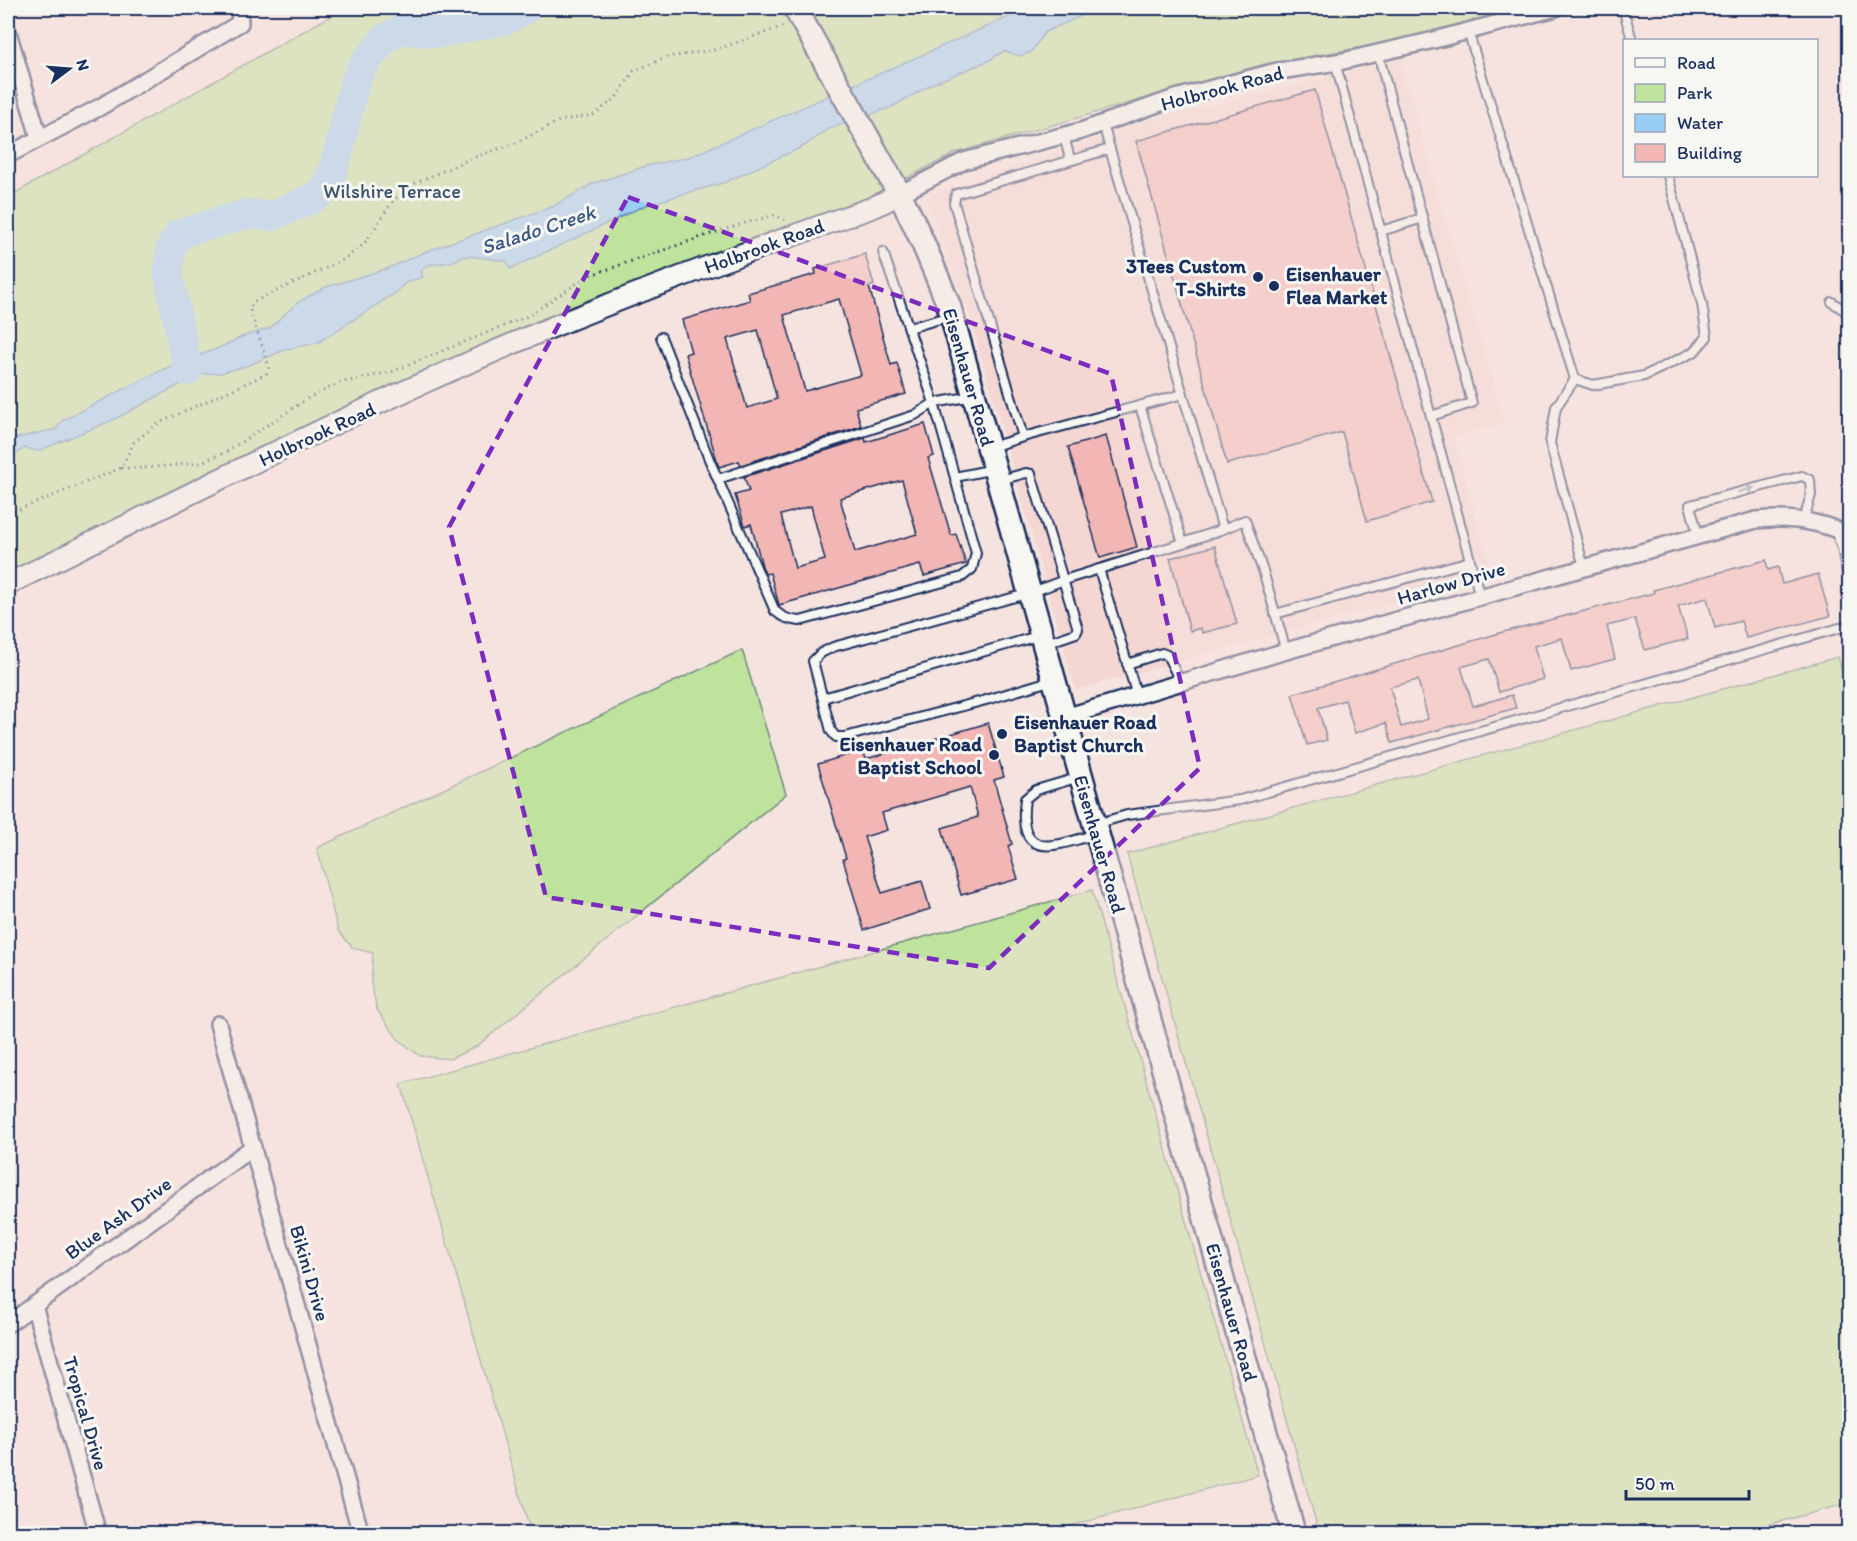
<svg xmlns="http://www.w3.org/2000/svg" width="1857" height="1541" viewBox="0 0 1857 1541" font-family="Itim,sans-serif">
<rect width="100%" height="100%" fill="#f5e3df"/>
<filter id="ink" filterUnits="userSpaceOnUse"><feTurbulence type="fractalNoise" baseFrequency=".0167" numOctaves="2"/><feDisplacementMap in="SourceGraphic" scale="12" xChannelSelector="R" yChannelSelector="G"/><feConvolveMatrix kernelMatrix="1 2 1 2 8 2 1 2 1" color-interpolation-filters="sRGB"/></filter>
<g filter="url(#ink)">
<path fill="#f4d6d2" d="M1400 60 1505 423 1455 437 1492 576 1076 690 970 316 925 197 1153 119Z"/>
<g fill="#bfe39d" stroke="#6d897e" stroke-width="1.5">
<path d="M345 8H1520L1404 40 1265 64 955 153 869 197 690 266 8 575V197Z"/>
<path d="M742 650 786 794 477 1046 450 1059 420 1056 398 1039 377 1010 371 983 373 953 353 948 338 931 317 848Z"/>
<path d="M1838 657 1850 698 1849 1503 1737 1533H1319L1127 854Z"/>
<path d="M1092 890 1258 1475 1044 1533H531L401 1084Z"/>
</g>
<path fill="#98cdf6" stroke="#668eb9" stroke-width="1.5" d="M1029 8H1092L1085 14 1045 32 1031 52 1020 56 1004 51 988 61 934 83 892 107 829 129 804 146 726 182 646 205 510 269 507 261 469 256 461 257 452 262 428 265 421 271 423 277 405 283 397 292 317 343 287 349 249 365 221 373 200 374 113 420 38 451 24 448 8 460V440L56 429 63 420 168 367 219 348 244 336 270 328 298 302 326 287 386 269 427 251 554 206 592 184 646 166 689 157Z"/>
<g fill="none" stroke-linecap="round" stroke-linejoin="round">
<path stroke="#98cdf6" stroke-width="30" d="M188 371 168 273 171 248 179 234 246 214 272 216 318 196 328 184 338 154 354 86 361 69 384 39 402 29 438 33 506 20 527 8"/>
</g>
<g fill="#f2b6b4" stroke="#1b2f5e" stroke-width="1.5" fill-rule="evenodd">
<path d="M1315 90 1432 502 1367 521 1342 432 1227 464 1136 141Z"/>
<path d="M865 254 874 285 869 287 891 365 897 363 906 394 856 408 861 426 741 465 739 461 719 467 685 354 691 352 682 320 750 300 748 293 816 274 815 269ZM839 299 861 375 805 391 784 315ZM758 330 777 399 747 408 727 339Z"/>
<path d="M925 424 934 456 928 458 951 535 956 534 966 564 924 576 920 565 779 605 770 573 765 574 762 566 751 524 745 526 735 495 749 491 744 477 865 438 866 442ZM902 480 917 534 855 552 840 498ZM811 506 825 560 795 568 781 515Z"/>
<path d="M1106 436 1137 547 1100 558 1068 447Z"/>
<path d="M1215 546 1237 624 1202 633 1201 628 1190 631 1170 558Z"/>
<path d="M1766 560 1768 570 1778 567 1782 584 1818 574 1830 616 1746 638 1741 621 1715 628 1707 598 1678 606 1688 639 1645 650 1635 619 1607 626 1615 659 1571 671 1562 638 1534 646 1543 679 1499 692 1489 659 1461 667 1473 706 1512 695 1516 708 1392 743 1386 723 1355 733 1345 700 1318 708 1327 740 1307 745 1292 694 1503 632 1654 593 1653 590ZM1418 680 1428 719 1401 727 1390 687Z"/>
<path d="M988 723 1004 777 994 780 1012 844 1008 846 1018 879 961 895 942 828 978 817 970 787 882 813 887 830 864 837 882 893 922 881 930 909 864 930 843 859 846 858 818 764 863 750 866 759Z"/>
</g>
<g fill="none" stroke-linecap="round" stroke-linejoin="round">
<g stroke="#1b2f5e" stroke-width="12">
<g id="service">
<path d="M1623 8 1632 40"/>
<path d="M1468 31 1575 379 1593 385 1644 376 1694 352 1707 337 1702 304 1668 176"/>
<path d="M1378 53 1472 403 1431 416"/>
<path d="M1335 62 1480 597"/>
<path d="M1103 124 1110 149"/>
<path d="M1064 136 1070 159"/>
<path d="M1381 231 1423 218"/>
<path d="M1832 302 1850 314"/>
<path d="M909 328 950 316"/>
<path d="M661 337 709 459 775 611C783 618 790 620 800 621L962 577 972 569 976 553 934 403 883 252"/>
<path d="M1575 379 1556 407 1550 443 1584 567"/>
<path d="M1023 437 1183 394"/>
<path d="M991 447 1023 437 954 203 956 194 1110 149 1223 529 1183 543"/>
<path d="M955 477 994 469"/>
<path d="M718 479 915 415 934 403 973 396"/>
<path d="M1000 480 1026 473 1031 474 1078 629 1076 633 1047 643"/>
<path d="M1223 529 1245 520 1264 574 1286 651"/>
<path d="M1835 530 1842 548 1850 590"/>
<path d="M1698 535 1690 505 1802 476 1810 480 1811 495 1804 520"/>
<path d="M1099 569 1137 696"/>
<path d="M1275 614 1470 561"/>
<path d="M1127 664 1162 653 1167 655 1181 683"/>
<path d="M1053 680 986 700 845 737H836L831 731 813 661 821 653 833 647 1030 593 1064 580 1183 543 1140 406"/>
<path d="M823 698 1041 635"/>
<path d="M1080 777 1036 790 1025 799C1016 863 1056 846 1096 834"/>
<path d="M1096 824 1127 815 1240 800 1850 625"/>
</g>
</g>
<g stroke="#1b2f5e" stroke-width="20">
<g id="minor">
<path d="M8 32 39 137"/>
<path d="M8 155 100 107 240 23 239 8"/>
<path d="M900 194 964 161 1081 131 1172 99 1273 72 1343 61 1434 40 1556 8"/>
<path d="M1065 717 1286 651 1756 520C1789 517 1820 520 1850 536"/>
<path d="M218 1024 361 1534"/>
<path d="M34 1305 98 1534"/>
<path d="M8 1324 253 1147"/>
</g>
</g>
<g stroke="#1b2f5e" stroke-width="24">
<path id="tertiary" d="M8 584C165 507 322 426 484 356 612 300 743 253 874 207L900 194"/>
</g>
<g stroke="#1b2f5e" stroke-width="27">
<path id="secondary" d="M887 172C912 214 931 261 949 306L1294 1534"/>
</g>
<g stroke="#1b2f5e" stroke-width="3" stroke-dasharray="1.5 4.5" stroke-linecap="butt">
<path d="M818 14 830 8"/>
<path d="M121 468H142L199 463 226 452 307 399 339 383 391 372 528 316 588 276 728 228 775 215 785 220"/>
<path d="M8 514 121 468 134 442 159 423 266 374 269 367 250 310 253 302 345 259 364 244 393 201 411 185 472 158 516 143 559 121 593 115 615 99 634 71 667 57 715 50 784 26"/>
</g>
<use href="#service" stroke="#f6f6f2" stroke-width="8"/>
<use href="#minor" stroke="#f6f6f2" stroke-width="15"/>
<use href="#tertiary" stroke="#f6f6f2" stroke-width="20"/>
<use href="#secondary" stroke="#f6f6f2" stroke-width="22"/>
<g stroke="#1b2f5e" stroke-width="27" stroke-linecap="butt">
<path id="secondary-bridge" d="M795 8 887 172"/>
</g>
<use href="#secondary-bridge" stroke="#f6f6f2" stroke-width="22"/>
</g>
<defs><path id="oneway-solid" d="M-6-.8H1V-3.2L6.5 0L1 3.2V.8H-6Z" transform="scale(1.5)"/></defs>
<use fill="#8892a8" href="#oneway-solid" transform="translate(1746 490) rotate(-15)"/>
</g>
<path d="M0 0H1857V1541H0ZM628 197 1111 374 1200 768 989 968 546 897 449 527Z" fill="#f5e3df" fill-opacity=".55" fill-rule="evenodd"/>
<path fill="none" stroke="#7b2cbf" stroke-width="4.5" stroke-dasharray="12 8" stroke-linejoin="round" d="M628 197 1111 374 1200 768 989 968 546 897 449 527Z"/>
<g fill="#1b2f5e" stroke="#f6f6f2" stroke-width="2">
<circle cx="1258" cy="277" r="6"/>
<circle cx="1274" cy="286" r="6"/>
<circle cx="1002" cy="734" r="6"/>
<circle cx="994" cy="755" r="6"/>
</g>
<g text-anchor="middle" dominant-baseline="central" stroke-width="6" stroke-linejoin="round" paint-order="stroke">
<g font-size="20" fill="#1b2f5e" stroke="#f6f6f2">
<text transform="translate(1222 88) rotate(-15)">Holbrook Road</text>
<text transform="translate(764 246) rotate(-20)">Holbrook Road</text>
<text transform="translate(969 377) rotate(74)">Eisenhauer Road</text>
<text transform="translate(317 434) rotate(-25)">Holbrook Road</text>
<text transform="translate(1451 583) rotate(-16)">Harlow Drive</text>
<text transform="translate(1100 844) rotate(74)">Eisenhauer Road</text>
<text transform="translate(118 1218) rotate(-36)">Blue Ash Drive</text>
<text transform="translate(310 1273) rotate(74)">Bikini Drive</text>
<text transform="translate(1232 1312) rotate(74)">Eisenhauer Road</text>
<text transform="translate(86 1413) rotate(74)">Tropical Drive</text>
</g>
<g font-size="20" fill="#3c536b" stroke="#f6f6f2">
<text x="392" y="191">Wilshire Terrace</text>
</g>
<g font-size="20" font-weight="bold" fill="#1b2f5e" stroke="#f6f6f2" text-anchor="end">
<text x="1246" y="266">3Tees Custom<tspan x="1246" dy="23">T-Shirts</tspan></text>
<text x="1286" y="274" text-anchor="start">Eisenhauer<tspan x="1286" dy="23">Flea Market</tspan></text>
<text x="1014" y="722" text-anchor="start">Eisenhauer Road<tspan x="1014" dy="23">Baptist Church</tspan></text>
<text x="982" y="744">Eisenhauer Road<tspan x="982" dy="23">Baptist School</tspan></text>
</g>
<g font-size="21" font-style="italic" fill="#3a5684" stroke="#f6f6f2">
<text transform="translate(538 229) rotate(-18)">Salado Creek</text>
</g>
</g>
<rect width="1857" height="1541" fill="none" stroke="#f6f6f2" stroke-width="30"/>
<rect x="15" y="15" width="1827" height="1511" fill="none" stroke="#1b2f5e" stroke-width="2" filter="url(#ink)"/>
<rect x="1623" y="39" width="195" height="138" fill="#f6f6f2" stroke="#9ea6b7" stroke-width="1.5"/>
<rect x="1635" y="58" width="30" height="9" fill="#f6f6f2" stroke="#9ea6b7" stroke-width="1.5"/>
<text x="1677" y="69" font-size="18" fill="#1b2f5e">Road</text>
<rect x="1635" y="84" width="30" height="18" fill="#bfe39d" stroke="#9ea6b7" stroke-width="1.5"/>
<text x="1677" y="99" font-size="18" fill="#1b2f5e">Park</text>
<rect x="1635" y="114" width="30" height="18" fill="#98cdf6" stroke="#9ea6b7" stroke-width="1.5"/>
<text x="1677" y="129" font-size="18" fill="#1b2f5e">Water</text>
<rect x="1635" y="144" width="30" height="18" fill="#f2b6b4" stroke="#9ea6b7" stroke-width="1.5"/>
<text x="1677" y="159" font-size="18" fill="#1b2f5e">Building</text>
<g transform="translate(69 69) rotate(74)" stroke="#f6f6f2" stroke-width="4.5" paint-order="stroke">
<path d="M0-4.5L10 22L0 15L-10 22Z" fill="#1b2f5e"/>
<text y="-9" font-size="16" font-weight="bold" text-anchor="middle" fill="#1b2f5e">N</text>
</g>
<path d="M1626 1490v9h123v-9" fill="none" stroke="#1b2f5e" stroke-width="3"/>
<text x="1635" y="1490" font-size="18" fill="#1b2f5e" stroke="#f6f6f2" stroke-width="4.5" paint-order="stroke">50 m</text>
</svg>
